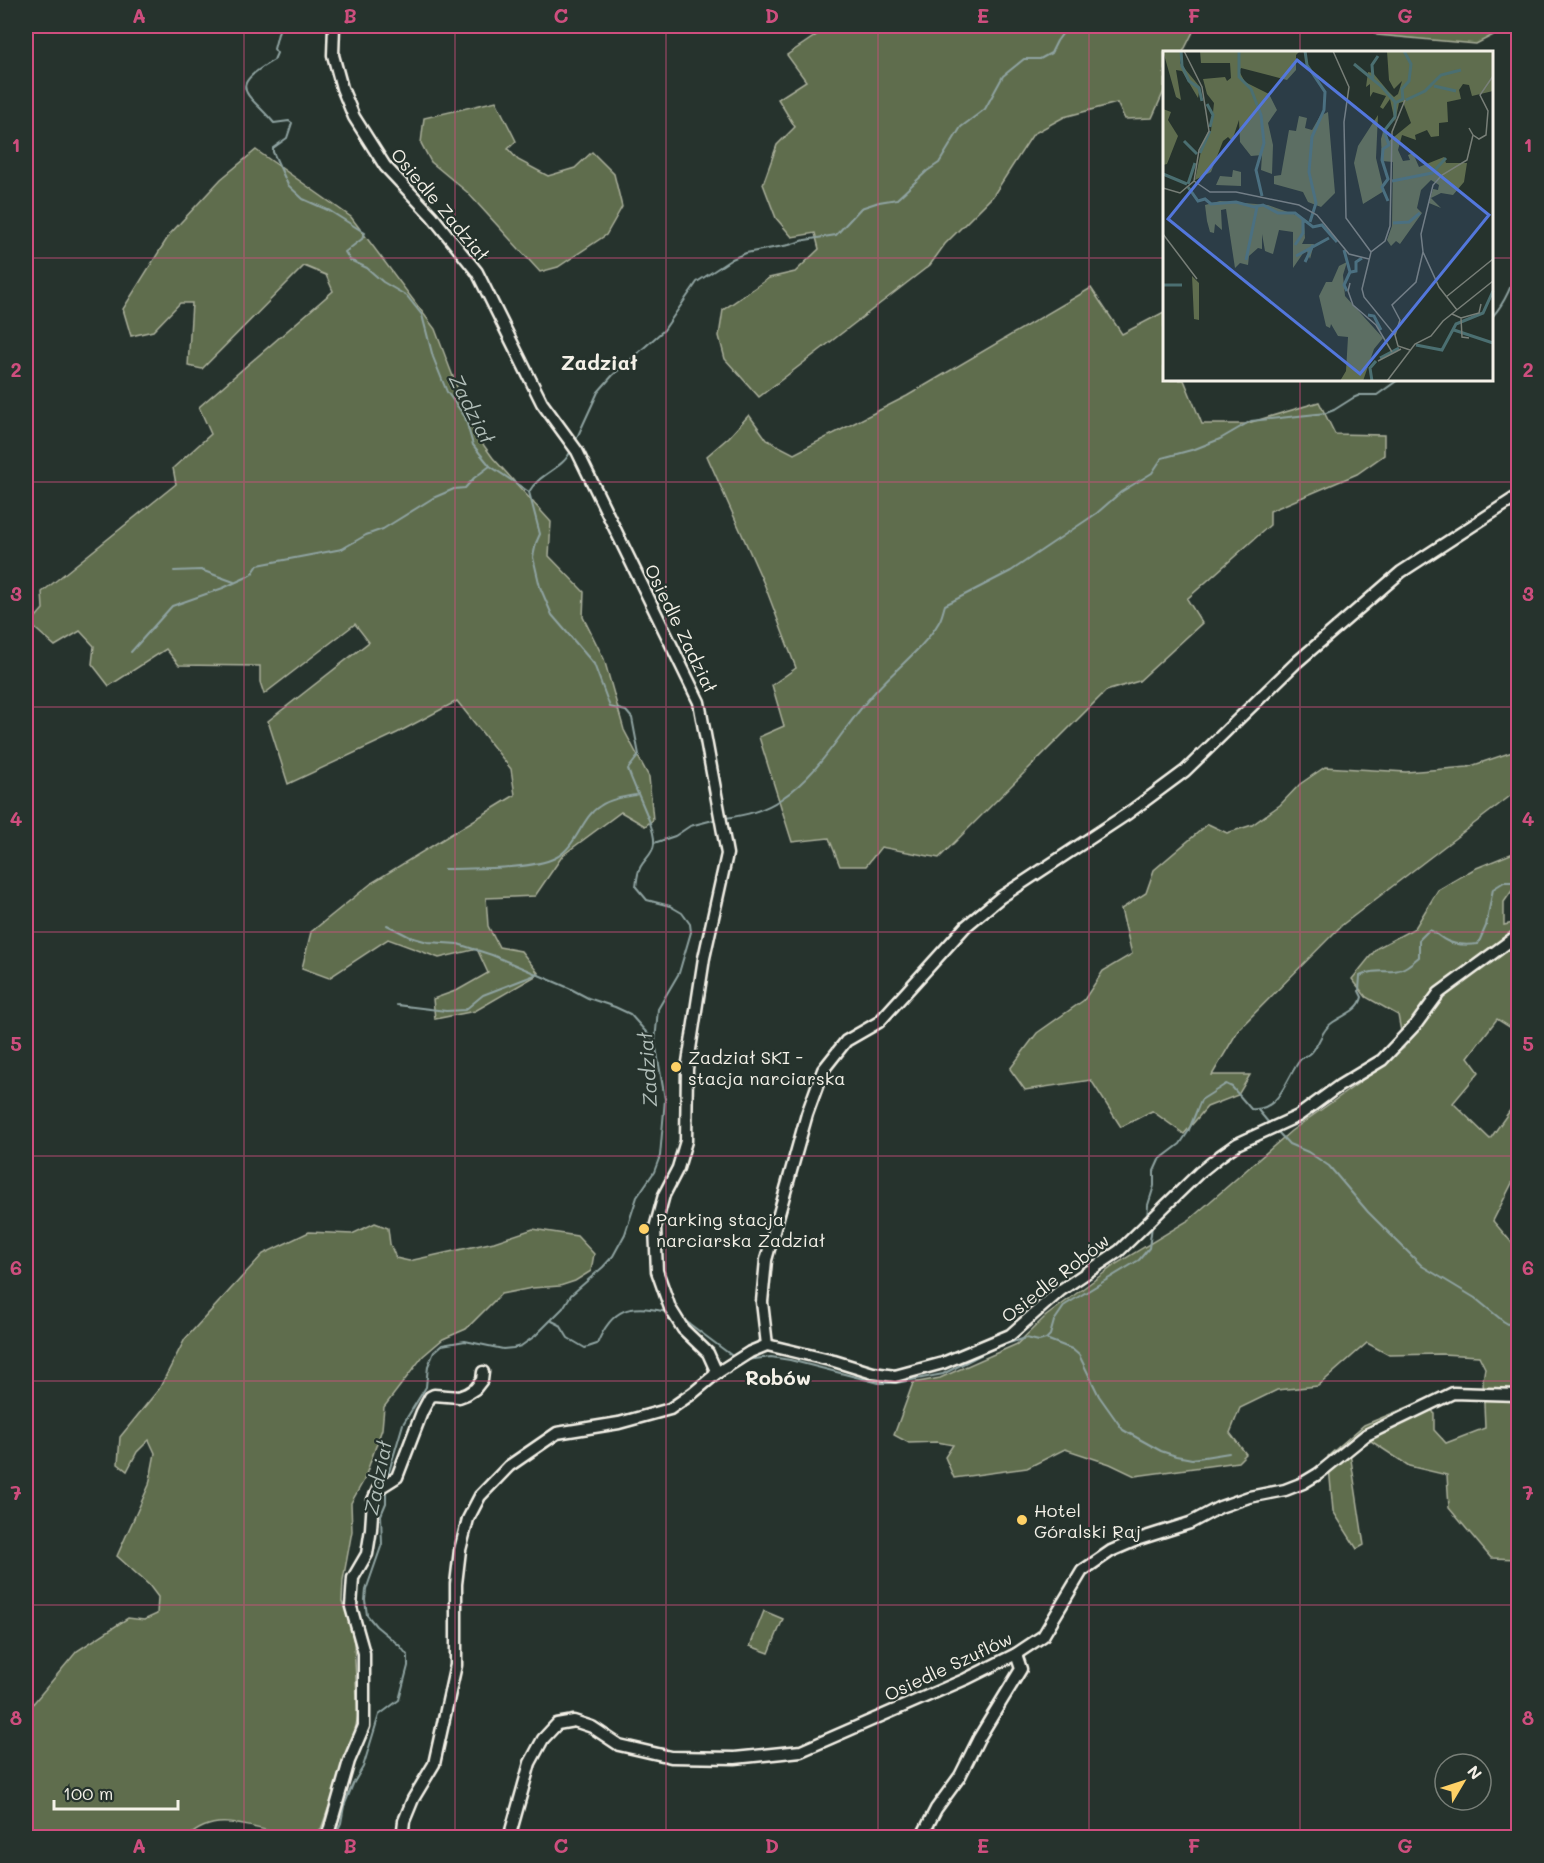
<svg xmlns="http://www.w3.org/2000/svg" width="1544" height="1863" viewBox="0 0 1544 1863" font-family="Mali,sans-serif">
<rect width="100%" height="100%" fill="#26332d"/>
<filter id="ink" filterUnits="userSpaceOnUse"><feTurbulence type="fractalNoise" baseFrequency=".0167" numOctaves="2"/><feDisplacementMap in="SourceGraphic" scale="12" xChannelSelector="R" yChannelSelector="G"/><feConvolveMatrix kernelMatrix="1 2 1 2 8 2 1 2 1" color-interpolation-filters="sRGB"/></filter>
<g filter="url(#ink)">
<g fill="#5f6d4e" stroke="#aaaf9b" stroke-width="1.5">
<path d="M830 26H1196L1183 52H1164V91L1152 118 1125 119 1117 103 1064 117 1033 134 993 196 945 244 930 265 759 397 725 359 719 336 723 310 769 278 795 272 819 249 815 233 792 237 776 218 763 184 777 145 795 127 778 99 806 81 787 55Z"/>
<path d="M1367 26H1511L1476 44 1377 35Z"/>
<path d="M496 101 516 141 508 149 518 160 548 176 575 168 592 152 614 174 622 207 606 235 558 267 540 272 467 192 431 162 421 143 424 118Z"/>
<path d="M256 150 351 217 435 329 474 432 493 458 551 522 549 556 584 592 583 617 604 659 624 730 649 777 653 820 645 826 621 812 563 855 535 896 486 898 488 926 499 947 521 951 539 974 475 1011 435 1019 433 999 458 990 488 973 477 949 439 958 388 939 329 978 302 968 311 932 373 882 515 795 511 769 457 701 397 733 288 784 268 721 369 642 355 624 264 694 260 682V666L179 665 166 649 109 686 92 664 94 646 80 631 55 646 30 624 43 609 42 592 176 484 173 468 211 434 199 407 333 291 326 275 304 266 202 369 188 366 192 303H180L153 331 131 336 123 309 170 234 221 179Z"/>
<path d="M1091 288 1122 334 1164 312V380H1184L1202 424H1245L1319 402 1335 434 1384 435V455L1357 474 1270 511V525L1187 599 1202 623 1139 681 1106 691 939 858 881 847 866 866H840L829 838 792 842 759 737 784 726 772 685 796 668 765 586 707 456 729 437 749 415 767 440 794 454 907 396Z"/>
<path d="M1518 750V790L1342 925 1239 1029 1212 1075H1250L1238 1095 1207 1107 1184 1134 1152 1111 1121 1127 1091 1080 1025 1090 1010 1069 1037 1033 1084 1000 1103 971 1132 954 1121 909 1146 893 1154 870 1208 824 1227 833 1252 825 1280 805 1300 784 1325 767 1406 772 1468 767Z"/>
<path d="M1518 851V882L1504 902V925L1518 922V1029L1516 1031 1497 1019 1468 1057 1479 1072 1453 1103 1490 1139 1513 1106 1518 1109V1171L1493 1221 1518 1250V1559L1491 1558 1449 1508 1447 1475 1409 1466 1371 1441 1350 1453 1364 1545 1357 1549 1333 1511 1328 1456 1364 1425 1425 1400 1434 1413V1430L1446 1443 1485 1428 1483 1380 1485 1368 1479 1356 1441 1354 1389 1355 1367 1343 1318 1386 1277 1390 1240 1408 1230 1433 1246 1454 1238 1462 1135 1476 1110 1464 1065 1449 1027 1468 954 1478 945 1457 953 1445 937 1442 909 1443 894 1435 913 1383 940 1378 1017 1344 1046 1316 1116 1264 1189 1220 1291 1131 1356 1085 1404 1048 1398 1015 1366 997 1352 979 1377 948 1415 928 1438 890 1474 869Z"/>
<path d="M375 1223 388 1228 390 1244 396 1258 409 1261 494 1242 533 1229 577 1236 594 1254 591 1271 575 1281 560 1286 532 1288 501 1294 466 1329 443 1339 423 1356 384 1407 382 1429 364 1480 351 1503 352 1531 343 1580 342 1602 350 1621 354 1643 358 1716 353 1739 321 1829C316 1831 310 1835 304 1836 299 1837 291 1835 285 1834 251 1829 217 1810 188 1837L26 1838V1712L77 1651 128 1618 144 1620 157 1614 158 1597 149 1585 117 1556 149 1485 155 1453 149 1440 137 1452 127 1471 118 1464 120 1437 159 1389 185 1339 263 1254 309 1232 352 1234Z"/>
<path d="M764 1611 783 1619 769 1653 750 1646Z"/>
</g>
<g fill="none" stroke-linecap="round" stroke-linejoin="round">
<g stroke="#8fa3a1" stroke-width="2">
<path d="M280 26 274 49 277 53 274 60C225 88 248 92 274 123L289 121 292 123 287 138 273 148V152L288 185 303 199 330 211 365 233 362 239 345 252 350 260 367 268 383 282 407 296 422 315 433 357 447 392 465 417 473 445 490 466 529 492 540 534 536 543 533 557 540 587 552 615 594 664 610 707 626 711 632 718 639 755 628 769C634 789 656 827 654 844 653 855 644 859 640 868 637 874 637 881 636 887L647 900 670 906 682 913 690 924 691 932 679 973 658 1009 655 1042 665 1099 660 1156 654 1172 637 1197 625 1234 613 1256 603 1267 571 1295 563 1308 535 1336 521 1346 513 1348 503 1349 465 1341 442 1345 434 1352 428 1366 426 1387 403 1424 387 1478"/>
<path d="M1518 187 1511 201 1518 235"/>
<path d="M1492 317C1504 304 1515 281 1517 263 1518 258 1518 253 1518 248"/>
<path d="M575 442 598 392 613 375 664 330 697 282 732 259 746 253 789 245 805 240 836 235 861 208 879 202 897 199 927 171 939 163 961 127 985 109 1003 76 1024 59H1040L1051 53 1057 41 1068 26"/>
<path d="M529 492C539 473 564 469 571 450"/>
<path d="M174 571 201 570 234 582"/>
<path d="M131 652 172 606 223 588 245 578 252 574 258 565 342 549 366 535 383 529 433 498 454 489 465 488 474 478 490 466"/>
<path d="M726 818C745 815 764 811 781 799 822 772 842 728 874 693 893 671 925 647 939 622 942 617 943 611 945 605L1011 571 1045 548 1097 513 1121 492 1152 473 1162 458 1195 449 1220 439 1251 421 1326 413 1334 410 1353 398 1360 395H1377L1398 380"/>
<path d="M654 843 675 836 690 826 717 819"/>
<path d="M444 869C472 868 531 870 555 858 578 846 581 817 600 806 610 799 624 797 636 795"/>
<path d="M387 925 410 937 428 942 458 944 492 955 569 988 588 998 615 1007 630 1014 654 1041"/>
<path d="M397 1005 446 1011 465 1010 483 995 535 975"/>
<path d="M1258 1110 1268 1122"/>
<path d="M1278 1132 1289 1144 1308 1152 1329 1166 1368 1212 1422 1266 1475 1298 1503 1321 1518 1330"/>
<path d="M1147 1219 1148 1205 1154 1186V1171L1159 1160 1180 1144 1188 1132 1201 1100 1226 1084 1232 1087 1251 1109C1280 1112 1286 1078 1300 1060 1303 1056 1308 1056 1311 1053 1320 1044 1321 1030 1332 1023 1343 1015 1359 1011 1362 997L1359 991 1360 976C1375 969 1380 972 1394 971 1404 970 1412 963 1419 957V940L1429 930C1436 932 1440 938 1447 941 1455 945 1469 945 1478 944L1486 926 1493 889 1504 882H1518"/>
<path d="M683 1319 731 1355"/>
<path d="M552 1321 560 1325 568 1338 585 1348 597 1344C612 1308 630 1303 666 1312"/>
<path d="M1046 1339 1072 1349 1079 1355 1099 1396 1123 1430 1161 1451 1176 1456 1192 1459 1229 1453"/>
<path d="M746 1360 771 1357 790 1360 879 1383H896L943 1374 996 1347 1026 1338 1039 1341 1046 1339 1050 1335 1054 1321 1065 1305 1139 1260 1149 1248 1152 1226"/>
<path d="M334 1838 341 1823 344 1806 353 1784 363 1767 379 1715 399 1700 408 1666V1656L400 1646 376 1626 367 1615 365 1600 366 1590 382 1544 381 1515 386 1503V1490"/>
</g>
<g stroke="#f4f1e8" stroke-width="15">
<g id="minor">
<path d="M334 26 333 55 342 88 354 117 385 166 432 216 477 272 542 403 577 451 699 702 727 854 704 958 687 1069 686 1141 678 1168 664 1195 655 1228 657 1271 670 1308 683 1329 708 1353 717 1373"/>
<path d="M767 1345 762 1302 766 1260 807 1114 823 1070 846 1041 879 1022 966 926 1001 897 1127 814 1185 771 1297 662 1401 572 1518 496"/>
<path d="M327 1838 349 1761 364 1726V1653L351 1607 353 1578 367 1554 371 1529 373 1500 378 1489 397 1477 422 1412 430 1397 434 1395 459 1397 467 1394 475 1389 482 1380 483 1372"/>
<path d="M402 1838 404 1821 413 1799 434 1764 456 1665V1584L460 1550 468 1519 480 1496 509 1466 557 1433 619 1423 670 1409 693 1393 717 1373 750 1352 767 1345 834 1361 873 1373 895 1376 943 1363 1010 1335 1061 1290 1119 1251 1199 1173 1220 1156 1237 1144 1298 1116 1339 1086 1382 1060 1417 1023 1439 993 1518 935"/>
<path d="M509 1838 530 1763 543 1739 557 1724 574 1721 592 1727 619 1745 671 1757 735 1758 801 1751 966 1679 1016 1654 1043 1636 1082 1571 1111 1551 1139 1539 1190 1523 1220 1507 1249 1497 1285 1490 1303 1483 1318 1474 1366 1435 1453 1393 1518 1395"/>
<path d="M921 1838 936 1809 960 1776 979 1738 1021 1669 1016 1654"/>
</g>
</g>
<use href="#minor" stroke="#26332d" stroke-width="10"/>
</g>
</g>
<path fill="none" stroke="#ce4e7e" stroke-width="1.5" stroke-opacity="0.55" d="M244 26V1838M455 26V1838M666 26V1838M878 26V1838M1089 26V1838M1300 26V52M26 258H1164M1492 258H1518M1300 380V1838M26 482H1518M26 707H1518M26 932H1518M26 1156H1518M26 1381H1518M26 1605H1518"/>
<g fill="#ffd166" stroke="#26332d" stroke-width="2">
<circle cx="676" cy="1067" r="6"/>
<circle cx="644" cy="1229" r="6"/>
<circle cx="1022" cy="1520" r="6"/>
</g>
<g text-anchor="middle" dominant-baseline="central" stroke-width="4.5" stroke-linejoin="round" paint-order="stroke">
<g font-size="18" fill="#f4f1e8" stroke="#26332d">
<text transform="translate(440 204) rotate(50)">Osiedle Zadział</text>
<text transform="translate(681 628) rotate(64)">Osiedle Zadział</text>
<text transform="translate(1055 1278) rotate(-38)">Osiedle Robów</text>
<text transform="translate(948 1666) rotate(-25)">Osiedle Szuflów</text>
</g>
<g font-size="18" fill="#f4f1e8" stroke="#26332d" text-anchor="start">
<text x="688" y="1057">Zadział SKI -<tspan x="688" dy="21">stacja narciarska</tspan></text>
<text x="656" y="1219">Parking stacja<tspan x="656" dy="21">narciarska Zadział</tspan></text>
<text x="1034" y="1510">Hotel<tspan x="1034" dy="21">Góralski Raj</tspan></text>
</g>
<g font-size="20" font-weight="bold" fill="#f4f1e8" stroke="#26332d">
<text x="599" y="362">Zadział</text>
<text x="778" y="1377">Robów</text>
</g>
<g font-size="20" font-style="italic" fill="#b0bdb8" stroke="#26332d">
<text transform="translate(472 408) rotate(63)">Zadział</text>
<text transform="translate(647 1070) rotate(-94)">Zadział</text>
<text transform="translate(377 1478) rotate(-79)">Zadział</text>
</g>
</g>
<g transform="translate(1163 51)">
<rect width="330" height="330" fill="#26332d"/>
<path d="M0 0H19L17 12 37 36 35 47 19 20 13 19 18 49 13 46ZM37 0H137L133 4V19L124 29 78 17 76 20 82 31 106 43 114 59 105 72 110 94 109 123 98 119 99 104 88 105 77 91 76 69 69 90 65 86 60 90 48 121 32 129 39 95 48 80 51 52 44 43 40 28 62 26 64 30 68 27 67 12H38ZM224 0H330V40L309 45 306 34 300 33 296 39 298 48 284 51 285 71 276 72V85L268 86 264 79 252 84 253 89 239 84 235 99 240 110 247 109 245 104 250 102 256 116 281 106 283 112H304L301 131 290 144 278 142 268 147 278 157 266 152 270 138 275 139 276 134 268 129 258 139 254 157 259 162 237 193 233 190 228 195 224 189 229 175 230 111 219 110 218 88 221 77 226 90 248 72 240 51 236 52 232 71 227 48 220 58 217 56 223 45 210 41 207 46V33L203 36 205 21 210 22 225 40 231 46 235 43 239 30 231 38 226 29ZM0 58 8 61 5 69 15 85 4 113 0 114ZM165 61 172 142 158 156 145 151 140 141 111 133V125L118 124 126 79 133 80 136 65 144 67 142 77 149 79 157 65ZM215 64 213 107 221 140 200 153 191 112 195 95ZM70 119 78 121V135L53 134 57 125 69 126ZM57 150 105 154 139 166 144 170 141 172 142 187 139 193H151L147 208 143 198 130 217V181L116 179 110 203 102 200 99 183V198L95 197 86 205 85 214 77 212 72 217 63 158 58 159 59 179 52 173 51 182 47 181 44 170 42 154ZM184 211 180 224 182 245 220 287 211 298 200 330H177L183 320 185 286 175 285 168 273 167 277 163 275 156 245 163 231H169L176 215ZM29 225 36 232V269L31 268Z" fill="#5f6d4e"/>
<path fill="none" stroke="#4b6f71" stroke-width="3" d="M18 0 19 15 26 30 36 37 39 50M76 0V26L88 38 98 64 101 92 93 119 99 145M142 0 144 14 162 41 161 59 149 86 146 121 153 152 147 171M191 13 218 35 232 51M210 27 209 14 215 5M271 35 293 40M243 49 262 40 278 24 298 19M44 53 50 64 47 76M21 90 34 103M37 102 47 80M0 123 24 133M229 130 269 122 283 107M25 133 32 112M25 136 35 150 42 148 48 153 73 151 91 156 100 154 115 162H132L150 176 159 174 174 191M225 150 219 136 225 128 219 109 220 98 226 94 221 80 232 66V52L240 48 239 38 246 30 248 13 241 0M230 172 246 171 257 162M132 194 140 182V168M181 199 187 221 181 234 184 240M133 205 166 187M83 209 94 156M142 211 150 194M188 221 193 220V211L199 207M0 234H19M205 264 211 265 218 279M291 279 330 292M253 294 279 299 293 273 320 262 330 240M217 307 236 297M209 330 207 317 213 310"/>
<path fill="none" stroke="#787f78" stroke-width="1.5" d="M170 0 186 36 181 71 183 167 208 201M242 49 229 81 227 175 222 190 208 201 199 238 201 246 232 284 235 295 247 299M310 84 316 88 323 84 325 60 317 44 330 25M31 130 47 141H73L136 154 154 164 186 203 206 208M0 137 17 142 31 130 36 99 46 80 39 36 21 0M0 183 34 228M260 201 276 236 294 259M187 232 185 240 190 254 213 274 229 301M283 246 330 208M289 263 298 267 299 286 306 287M298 267 316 262 318 253M232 284 237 269 229 254 253 231 260 201 258 183 270 134 279 124 304 109 310 84 306 77M215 310 238 298M224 330 252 293 268 285 280 270 330 230"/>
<path fill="#5377dc" fill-opacity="0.15" stroke="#5377dc" stroke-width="3" d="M134 9 326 164 197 323 5 168Z"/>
<rect width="330" height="330" fill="none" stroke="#f4f1e8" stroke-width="3"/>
</g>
<rect width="1544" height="1863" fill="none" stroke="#26332d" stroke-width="66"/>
<g transform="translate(1463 1782) rotate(51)"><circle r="28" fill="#26332d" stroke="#787f78" stroke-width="1.5"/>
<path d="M0-4.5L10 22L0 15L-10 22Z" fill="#ffd166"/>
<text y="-9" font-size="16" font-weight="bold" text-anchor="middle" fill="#f4f1e8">N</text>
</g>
<path d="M54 1800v9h124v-9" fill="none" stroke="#f4f1e8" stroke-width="3"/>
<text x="63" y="1800" font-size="18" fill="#f4f1e8" stroke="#26332d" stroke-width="4.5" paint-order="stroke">100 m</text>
<rect x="33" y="33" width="1478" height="1797" fill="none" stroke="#ce4e7e" stroke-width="2"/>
<g font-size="20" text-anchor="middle" font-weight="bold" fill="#ce4e7e">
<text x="139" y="23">A</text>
<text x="350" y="23">B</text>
<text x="561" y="23">C</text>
<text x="772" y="23">D</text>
<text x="983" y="23">E</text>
<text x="1194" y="23">F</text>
<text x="1405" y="23">G</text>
<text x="16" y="152">1</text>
<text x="1528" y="152">1</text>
<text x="16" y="377">2</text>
<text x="1528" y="377">2</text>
<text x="16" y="601">3</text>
<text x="1528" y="601">3</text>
<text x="16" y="826">4</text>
<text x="1528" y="826">4</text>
<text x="16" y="1051">5</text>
<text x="1528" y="1051">5</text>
<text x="16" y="1275">6</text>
<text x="1528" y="1275">6</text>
<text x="16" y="1500">7</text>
<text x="1528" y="1500">7</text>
<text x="16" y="1725">8</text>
<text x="1528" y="1725">8</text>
<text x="139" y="1853">A</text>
<text x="350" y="1853">B</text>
<text x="561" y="1853">C</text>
<text x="772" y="1853">D</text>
<text x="983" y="1853">E</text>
<text x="1194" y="1853">F</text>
<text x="1405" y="1853">G</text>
</g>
</svg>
